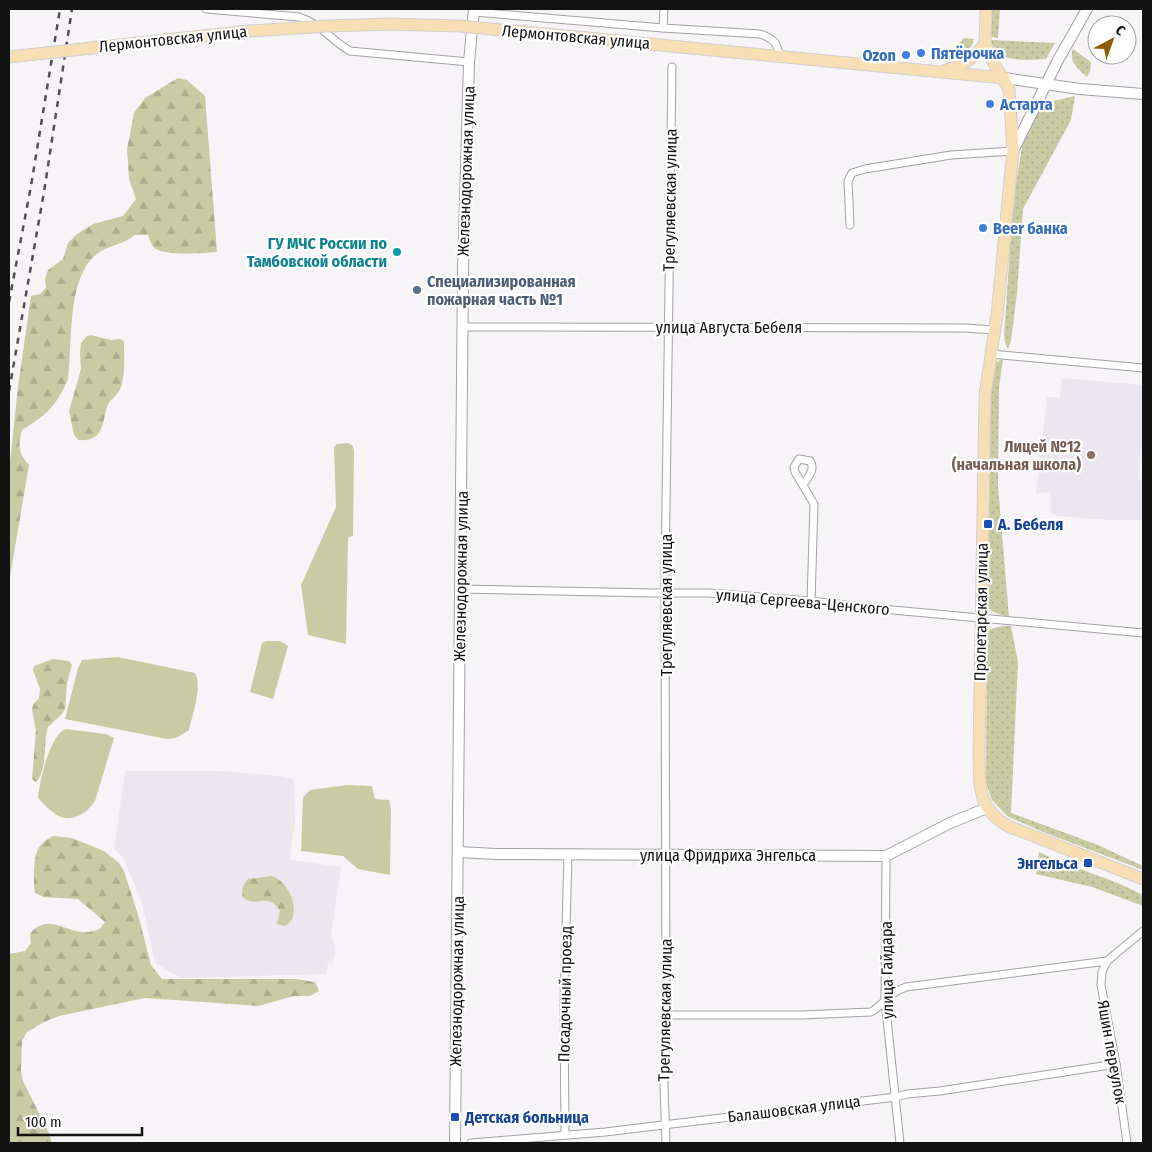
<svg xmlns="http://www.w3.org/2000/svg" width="1152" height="1152" viewBox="0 0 1152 1152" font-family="'Fira Sans Condensed',sans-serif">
<defs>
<pattern id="grass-dots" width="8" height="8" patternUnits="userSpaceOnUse" patternTransform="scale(1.25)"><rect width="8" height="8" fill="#c9cba4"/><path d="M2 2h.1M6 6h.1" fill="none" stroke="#acad8c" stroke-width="1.8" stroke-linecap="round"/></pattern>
<pattern id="forest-firs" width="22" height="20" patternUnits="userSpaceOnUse" patternTransform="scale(1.25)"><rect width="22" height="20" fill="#c9cba4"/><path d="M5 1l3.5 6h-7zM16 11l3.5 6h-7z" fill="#acad8c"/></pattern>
</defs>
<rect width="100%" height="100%" fill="#f7f4f7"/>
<g fill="#ece6ef">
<path d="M1062 378 1143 385V429L1139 480 1143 481V520H1111L1056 516V514H1051L1050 492 1036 493 1047 397 1060 398Z"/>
<path d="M125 771H222L279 776 294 779 295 822 290 853 291 860 341 867 331 936 335 947V952L332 964 328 963 326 974 181 978 155 963 142 903 123 857 114 849Z"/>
</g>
<g fill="url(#grass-dots)">
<path d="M991 9H1000L998 38 991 37Z"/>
<path d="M964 38 974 39C970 54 959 60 945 62L942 56 951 53Z"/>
<path d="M991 40 1055 43 1046 59C1027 60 995 64 991 40Z"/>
<path d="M1073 49 1091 62 1090 72 1087 77C1078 69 1068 61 1073 49Z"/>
<path d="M1075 96 1071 120 1023 209 1017 293 1011 341 1008 349 1005 343 1004 336 1013 204 1023 140 1038 110 1053 101Z"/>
<path d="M1003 359 999 387 998 486 1009 617H1008L993 612 987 606 989 386 994 363Z"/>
<path d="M1004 626H1011L1018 662 1011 813 1098 845 1143 866V870L1043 832 1007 816 992 800 986 783 987 634 990 629Z"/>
<path d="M1039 852C1073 869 1110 877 1143 895V906L1092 887 1036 874Z"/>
</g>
<g fill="url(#forest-firs)">
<path d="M178 78 187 80 205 96 217 252C203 253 168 256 156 249 151 246 150 240 148 235H135C123 245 108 245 97 254 66 278 73 343 68 379 57 405 47 415 22 430 18 444 18 454 29 465L9 583V472L18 386 31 296 40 294 46 288 45 279 48 270 63 259 68 243 77 234 93 224 123 216 136 199 129 179 127 149 134 113 145 98Z"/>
<path d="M91 335 111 340 120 339 124 341C124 354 126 381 119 391 116 397 109 400 107 407 102 425 103 442 78 440L74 435 69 411 81 369 80 353 81 343 87 336Z"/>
<path d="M53 659 69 661 72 665 67 683 65 709 62 714 48 727C43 742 48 770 36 782L32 779 36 730 32 710 33 705 39 698 40 689 33 670 34 666Z"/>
<path d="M53 836 72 838 104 851 119 863 124 871 139 918 151 965 162 979H296L315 982 319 991 310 996H294L258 1006 145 998 59 1016 44 1022 27 1032 22 1041 21 1071 23 1081 49 1133 52 1143H9V954L25 951 31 943 30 934C46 914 61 929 81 932 88 933 94 931 100 929L105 922 78 899 44 897 35 893C33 881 33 855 40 846 44 841 48 839 53 836Z"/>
<path d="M272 876C289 881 304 915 285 926L277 924 280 911C268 890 254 910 242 896L243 886 248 879Z"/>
</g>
<g fill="#c9cba4">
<path d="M348 443 353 446 354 451 353 536 349 537 348 540 346 644 308 635 301 585 336 507 334 447 337 444Z"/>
<path d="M266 641H280L288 646 273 699 250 692 262 643Z"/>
<path d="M118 657 195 673C203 686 192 716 189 730L176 738 167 739 65 719 78 668 82 660Z"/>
<path d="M66 729 106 734 114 738 95 801C87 813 71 824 57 815 50 811 44 804 38 798 39 783 50 734 66 729Z"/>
<path d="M347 785 372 786 375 799 389 800 391 809 390 875 358 869 343 856 301 851 303 797 310 790Z"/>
</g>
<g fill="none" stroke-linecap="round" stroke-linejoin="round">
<g stroke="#a3a1a4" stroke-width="9">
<g id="street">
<path d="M206 9 299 17C320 23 332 41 350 51L469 62"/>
<path d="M474 12 663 28 760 34C772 38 778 42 779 56"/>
<path d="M663 28 664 9"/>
<path d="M850 225 848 181 852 173 865 169 951 155 1013 151"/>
<path d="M463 327 965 328 995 330"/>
<path d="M991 354 1143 368"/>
<path d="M803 485C808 477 816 469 810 461L799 459 794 467 795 472 814 504 811 601"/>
<path d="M461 589 653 593H709L811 601 871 608 1143 633"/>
<path d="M886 856 885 1000 900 1143"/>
<path d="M1107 961 1102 972 1101 985 1116 1064 1127 1143"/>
<path d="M666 1015H802L871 1012C886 1003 887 994 906 987L1107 961 1143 931"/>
<path d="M565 1135 564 1002 568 854"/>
<path d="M471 1143 605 1132 896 1097 907 1094 940 1091 1116 1064"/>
<path d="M666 1143 664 1086 666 1007 665 579 672 67"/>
</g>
</g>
<g stroke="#a3a1a4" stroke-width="12">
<g id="secondary">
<path d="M1004 78 1080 89 1143 94"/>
<path d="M1013 151 1057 62 1087 9"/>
<path d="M458 852 496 854 886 856 950 823 987 808"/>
<path d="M455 1143 463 270 469 62 474 9"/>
</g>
</g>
<g stroke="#d0d0d0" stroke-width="13">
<g id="primary">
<path d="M986 9 985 44 989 55 1009 89 1013 151 997 315 985 395 979 753C980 784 976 808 1008 826L1143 879"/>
<path d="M587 38 1004 78"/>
<path d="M946 70C964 66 974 57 985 44"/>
</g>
</g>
<use href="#street" stroke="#fff" stroke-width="7"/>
<use href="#secondary" stroke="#fff" stroke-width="10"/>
<use href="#primary" stroke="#f8deb5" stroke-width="11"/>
<g stroke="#525052" stroke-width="2.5" stroke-dasharray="6 6" stroke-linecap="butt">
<path d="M9 302 31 186 60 9"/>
<path d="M9 391 44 192 72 9"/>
</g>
<g stroke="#d0d0d0" stroke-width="13" stroke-linecap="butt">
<path id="primary-bridge" d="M9 57 249 31 327 26 390 24 459 26 587 38"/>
</g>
<use href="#primary-bridge" stroke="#f8deb5" stroke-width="11"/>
</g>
<g fill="#3f7fe0" stroke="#fff" stroke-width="2">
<circle cx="921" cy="53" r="5"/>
<circle cx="906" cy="55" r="5"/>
<circle cx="990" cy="104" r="5"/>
<circle cx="983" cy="228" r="5"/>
</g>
<circle fill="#0f9aa8" stroke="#fff" stroke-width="2" cx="397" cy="252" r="5"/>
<circle fill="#5c6f8a" stroke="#fff" stroke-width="2" cx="417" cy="290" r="5"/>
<circle fill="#8d6e63" stroke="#fff" stroke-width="2" cx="1091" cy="455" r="5"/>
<g fill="#1a4fb4" stroke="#fff" stroke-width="2">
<rect x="983" y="519" width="10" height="10" rx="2.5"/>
<rect x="1083" y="858" width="10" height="10" rx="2.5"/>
<rect x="450" y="1112" width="10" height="10" rx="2.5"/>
</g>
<g text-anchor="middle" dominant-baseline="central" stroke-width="4.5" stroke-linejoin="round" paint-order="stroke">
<g font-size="16" fill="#131213" stroke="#fff">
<text transform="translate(576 37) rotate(5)">Лермонтовская улица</text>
<text transform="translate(173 39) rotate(-6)">Лермонтовская улица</text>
<text transform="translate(466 171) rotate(-88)">Железнодорожная улица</text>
<text transform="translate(670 200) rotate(-89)">Трегуляевская улица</text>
<text x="729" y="327">улица Августа Бебеля</text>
<text transform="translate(461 576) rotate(-89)">Железнодорожная улица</text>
<text transform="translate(803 602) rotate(5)">улица Сергеева-Ценского</text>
<text transform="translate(666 605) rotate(-90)">Трегуляевская улица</text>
<text transform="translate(981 612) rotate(-89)">Пролетарская улица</text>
<text x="728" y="855">улица Фридриха Энгельса</text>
<text transform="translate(887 970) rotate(-91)">улица Гайдара</text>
<text transform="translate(457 981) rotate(-89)">Железнодорожная улица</text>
<text transform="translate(565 994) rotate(-89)">Посадочный проезд</text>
<text transform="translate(665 1010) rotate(-89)">Трегуляевская улица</text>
<text transform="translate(1112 1052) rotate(80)">Яшин переулок</text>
<text transform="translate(794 1109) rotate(-7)">Балашовская улица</text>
</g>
<g font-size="16" font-weight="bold" fill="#366cbe" stroke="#fff" text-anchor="start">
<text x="931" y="53">Пятёрочка</text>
<text x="896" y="55" text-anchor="end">Ozon</text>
<text x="1000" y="104">Астарта</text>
<text x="993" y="228">Beer банка</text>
</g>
<g font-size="16" font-weight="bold" fill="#0d838f" stroke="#fff" text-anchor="end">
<text x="387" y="243">ГУ МЧС России по<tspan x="387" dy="18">Тамбовской области</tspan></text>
</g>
<g font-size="16" font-weight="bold" fill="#4e5e75" stroke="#fff" text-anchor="start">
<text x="427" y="281">Специализированная<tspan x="427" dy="18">пожарная часть №1</tspan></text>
</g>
<g font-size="16" font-weight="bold" fill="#785e54" stroke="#fff" text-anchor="end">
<text x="1081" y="446">Лицей №12<tspan x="1081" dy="18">(начальная школа)</tspan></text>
</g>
<g font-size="16" font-weight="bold" fill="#164399" stroke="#fff" text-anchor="start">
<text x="998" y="524">А. Бебеля</text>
<text x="1078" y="863" text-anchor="end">Энгельса</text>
<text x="465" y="1117">Детская больница</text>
</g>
</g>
<rect width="1152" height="1152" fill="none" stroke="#131213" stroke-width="20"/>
<g transform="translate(1112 40) rotate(41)"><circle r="24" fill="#ffffff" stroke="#a1a0a1"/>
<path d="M0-4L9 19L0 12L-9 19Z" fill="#8d5b08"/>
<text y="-8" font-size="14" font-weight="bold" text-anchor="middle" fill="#131213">С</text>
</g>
<path d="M18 1127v8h124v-8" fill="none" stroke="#131213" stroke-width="2.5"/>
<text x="25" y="1127" font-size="15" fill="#131213" stroke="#ffffff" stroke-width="4" paint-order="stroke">100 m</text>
</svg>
